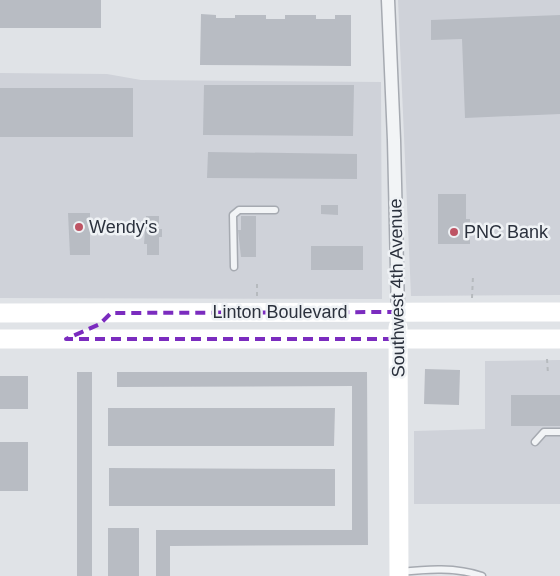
<svg xmlns="http://www.w3.org/2000/svg" width="560" height="576" viewBox="0 0 560 576" font-family="Arial,sans-serif">
<rect width="100%" height="100%" fill="#e0e3e7"/>
<g fill="#cfd2d9">
<path d="M398 0H560V295L411 296Z"/>
<path d="M0 73 107 74 141 80 381 82 382 299 0 298Z"/>
<path d="M560 360V504H414V431L485 429V361Z"/>
</g>
<g fill="#b8bcc3">
<rect x="0" y="0" width="101" height="28"/>
<path d="M201 14 216 15V18H235V15H266V19H285V15H316V19H335V15H351V66L200 65Z"/>
<path d="M560 15V114L465 118 462 39 431 40V20Z"/>
<path d="M204 85H354L353 136 203 135Z"/>
<rect x="0" y="88" width="133" height="49"/>
<path d="M208 152 357 154V179L207 178Z"/>
<path d="M438 194H466V219H470V244H438Z"/>
<path d="M321 205H338V215L321 214Z"/>
<path d="M68 213H90V255H70Z"/>
<path d="M146 216H159V229H162V237H159V255H147V244H144Z"/>
<path d="M241 216H256V257H241L238 230H241Z"/>
<rect x="311" y="246" width="52" height="24"/>
<path d="M425 369 460 370 459 405 424 404Z"/>
<rect x="77" y="372" width="15" height="204"/>
<path d="M117 372H367L368 545 170 546V576H156V530H352V386L117 387Z"/>
<rect x="0" y="376" width="28" height="33"/>
<rect x="511" y="395" width="49" height="31"/>
<path d="M108 408H335L334 446H108Z"/>
<rect x="0" y="442" width="28" height="49"/>
<path d="M109 468 335 469V506H109Z"/>
<rect x="108" y="528" width="31" height="48"/>
</g>
<g fill="none" stroke-linecap="round" stroke-linejoin="round">
<g stroke="#a6aab1" stroke-width="9">
<g id="lane">
<path d="M234 267 233 215 239 210H275"/>
<path d="M535 442 544 432H560"/>
<path d="M400 572C427 569 456 567 482 576"/>
</g>
</g>
<g stroke="#a6aab1" stroke-width="15">
<path id="street" d="M388 0 394 140 398 312"/>
</g>
<g stroke="#b6babe" stroke-width="2" stroke-dasharray="4 4" stroke-linecap="butt">
<path d="M257 296V284"/>
<path d="M472 298 473 276"/>
<path d="M547 359 548 374"/>
</g>
<use href="#lane" stroke="#f2f4f6" stroke-width="6"/>
<use href="#street" stroke="#f2f4f6" stroke-width="12"/>
<g stroke="#fff" stroke-width="19">
<path d="M0 313 560 312"/>
<path d="M398 327 399 576"/>
<path d="M0 339H560"/>
</g>
</g>
<path fill="none" stroke="#7b2cbf" stroke-width="4" stroke-dasharray="10 6" stroke-linejoin="round" d="M398 312V339H66L100 324 111 313Z"/>
<g fill="#be5464" stroke="#eff2f5" stroke-width="2">
<circle cx="79" cy="227" r="5"/>
<circle cx="454" cy="232" r="5"/>
</g>
<g text-anchor="middle" dominant-baseline="central" stroke-width="5" stroke-linejoin="round" paint-order="stroke">
<g font-size="18" fill="#2b313d" stroke="#eff2f5" text-anchor="start">
<text x="89" y="227">Wendy's</text>
<text x="464" y="232">PNC Bank</text>
</g>
<g font-size="18" fill="#2b313d" stroke="#eff2f5">
<text transform="translate(397 288) rotate(-91)">Southwest 4th Avenue</text>
<text x="280" y="312">Linton Boulevard</text>
</g>
</g>
</svg>
